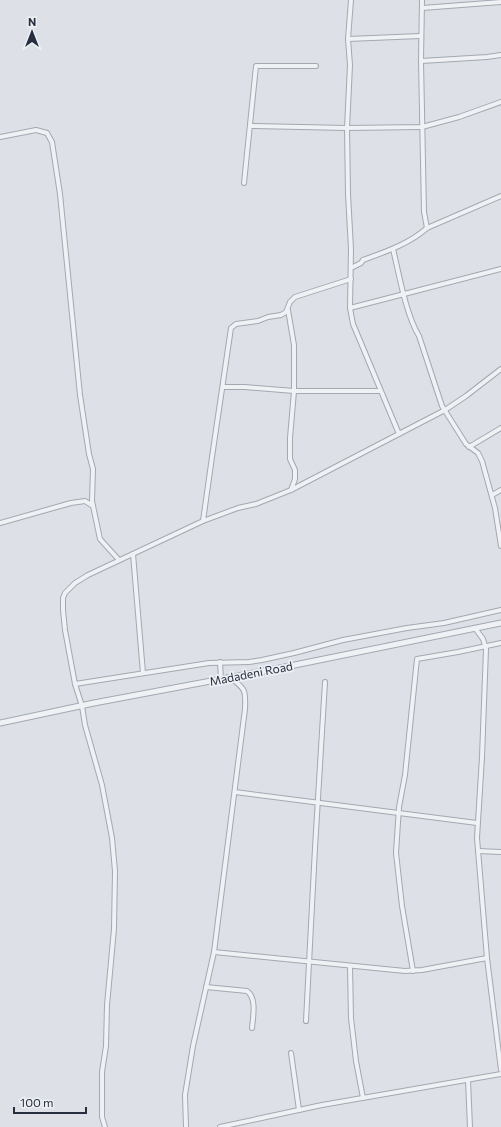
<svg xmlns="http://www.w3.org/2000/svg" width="501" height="1127" viewBox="0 0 501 1127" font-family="Commissioner,sans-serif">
<rect width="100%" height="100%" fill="#dde1e7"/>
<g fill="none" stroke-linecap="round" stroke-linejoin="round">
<g stroke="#a3a8b1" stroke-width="6">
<g id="minor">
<path d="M351 0 348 39 350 65 347 128 348 194 351 249 350 308 353 324 361 343 399 434"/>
<path d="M422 0 421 61 424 212 427 228"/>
<path d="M422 8 501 2"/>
<path d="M348 39 420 36"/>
<path d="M421 61 487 57 501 55"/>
<path d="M250 126 347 128 422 127 459 117 501 102"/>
<path d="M0 137 36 130 47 133 52 142 60 194 80 395 89 454 93 469 92 501 100 539 119 560"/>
<path d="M244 183 256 66H316"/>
<path d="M393 249C399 274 406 315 419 336L442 406 466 444 478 453 482 461 495 508 501 546"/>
<path d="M351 268 361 263 363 260C385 252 409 244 427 228L501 196"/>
<path d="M350 308 501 269"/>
<path d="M288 310 294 345V391L290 438V459L295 470V479L291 490"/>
<path d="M223 387H245L294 391H380"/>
<path d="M469 447 501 428"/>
<path d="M492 495 501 490"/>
<path d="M203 521 212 457 231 328 236 324 258 321 268 317 281 315 286 312 290 302 295 297 351 279"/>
<path d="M0 523 71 503 85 501 93 506"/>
<path d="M133 554 143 673"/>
<path d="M475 628 483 639 486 649 482 757 477 838 487 958 501 1070"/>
<path d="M220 662 221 679"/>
<path d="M75 684 209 663 249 662 262 660 294 653 343 640 407 628 444 623 501 610"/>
<path d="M235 792 477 823"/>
<path d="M478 851 501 852"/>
<path d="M214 952 405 971 422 970 487 958"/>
<path d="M350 966 351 1018 356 1061 363 1098"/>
<path d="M413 971 402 906 396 853 399 807 405 775 417 659 458 652 501 643"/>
<path d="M206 987 247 991C257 998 253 1017 252 1028"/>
<path d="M306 1021 315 848 325 682"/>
<path d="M291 1053 299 1110"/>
<path d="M468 1080 470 1127"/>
<path d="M105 1127 102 1117V1072L106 1046 107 1005 114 929 115 871 112 838 102 785 85 725 82 706 75 684 65 630 63 610V598L65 593 75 583 88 575 203 521 238 508 256 504 291 490 445 410 466 396 501 369"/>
<path d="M186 1127 185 1095 193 1046 214 952 245 709C246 689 245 689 230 677"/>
<path d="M220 1127 322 1105 501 1074"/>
</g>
</g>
<g stroke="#a3a8b1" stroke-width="7">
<path id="tertiary" d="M0 723 94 703 280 668 501 623"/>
</g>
<use href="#minor" stroke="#f0f1f5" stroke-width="4"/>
<use href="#tertiary" stroke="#f0f1f5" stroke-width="5"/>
</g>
<g text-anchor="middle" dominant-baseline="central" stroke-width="3.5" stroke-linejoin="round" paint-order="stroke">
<g font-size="12" fill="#272e3d" stroke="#ecf0f5">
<text transform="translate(251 673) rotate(-11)">Madadeni Road</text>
</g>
</g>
<g transform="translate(32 32)" stroke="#ecf0f5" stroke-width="3" paint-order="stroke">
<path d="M0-3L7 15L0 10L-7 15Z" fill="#272e3d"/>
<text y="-6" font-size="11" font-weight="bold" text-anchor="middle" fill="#272e3d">N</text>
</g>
<path d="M14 1107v6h72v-6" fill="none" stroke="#272e3d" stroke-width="2"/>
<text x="20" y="1107" font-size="12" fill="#272e3d" stroke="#ecf0f5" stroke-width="3" paint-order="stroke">100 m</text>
</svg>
